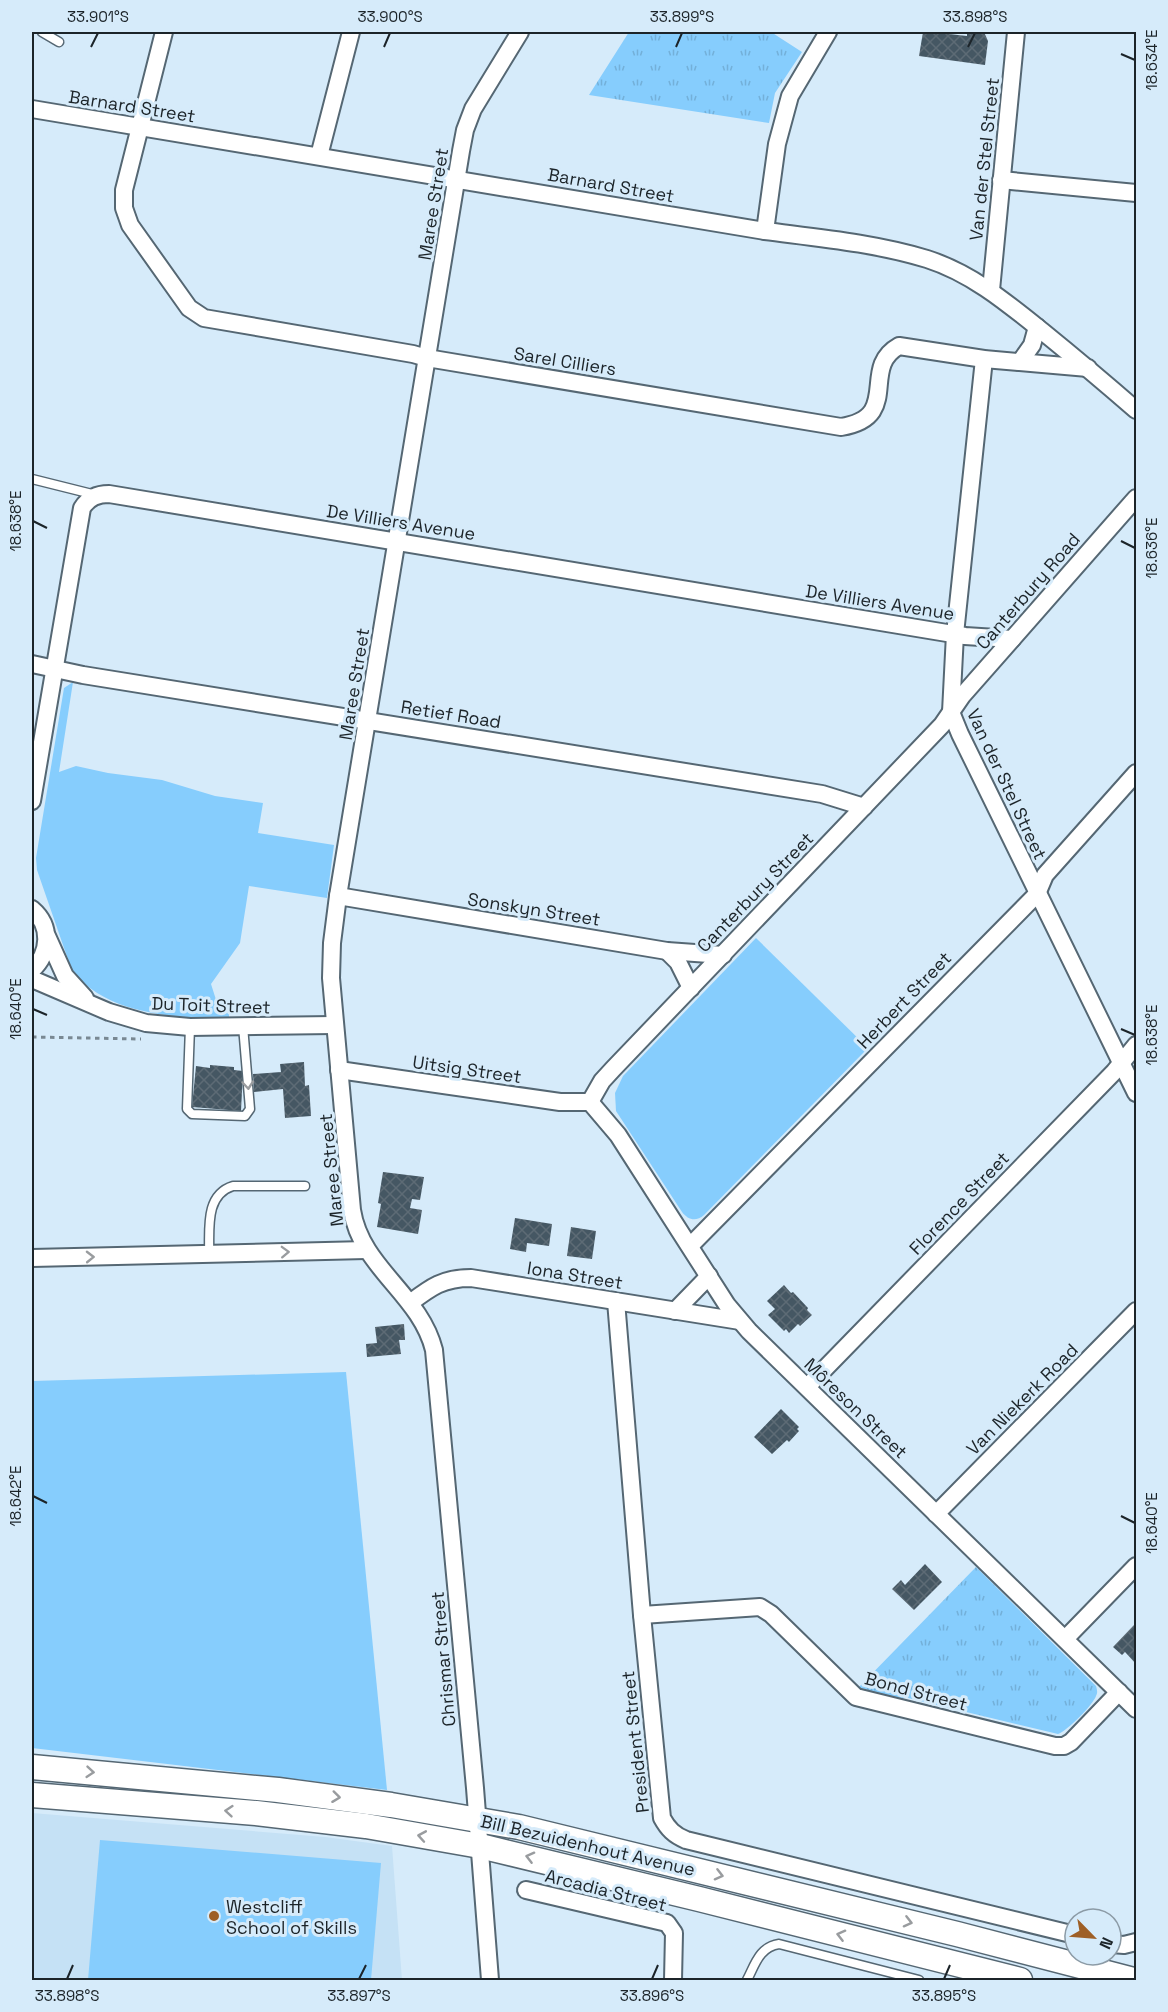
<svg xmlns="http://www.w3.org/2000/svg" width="1168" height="2012" viewBox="0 0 1168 2012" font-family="'Space Grotesk',sans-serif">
<defs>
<pattern id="park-tufts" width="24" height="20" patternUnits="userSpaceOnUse" patternTransform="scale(1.5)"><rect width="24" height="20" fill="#86cdfd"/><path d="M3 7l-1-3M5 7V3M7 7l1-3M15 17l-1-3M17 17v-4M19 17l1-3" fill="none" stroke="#73b0d9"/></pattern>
<pattern id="building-cross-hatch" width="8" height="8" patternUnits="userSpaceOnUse" patternTransform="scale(1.5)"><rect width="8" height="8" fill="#455763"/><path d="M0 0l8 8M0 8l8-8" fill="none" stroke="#5d6b75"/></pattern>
</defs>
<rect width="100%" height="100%" fill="#d6ebfa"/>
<path fill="#c5e1f5" d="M32 1813 325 1837 392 1846 402 1980H32Z"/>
<g fill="#86cdfd">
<path d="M73 682 59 772 76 766 108 773 162 780 215 796 263 803 258 833 334 845 327 898 249 886 240 943 211 984 218 1006 229 1010V1020C175 1017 109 1016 72 971L37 870 36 858 64 688Z"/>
<path d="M756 938 868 1048 704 1215C696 1222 688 1220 682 1212L616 1111 615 1093 623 1076Z"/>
<path d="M346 1372 387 1790 32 1748V1381Z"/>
<path d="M100 1840 381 1863 371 1980H88Z"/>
</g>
<g fill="url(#park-tufts)">
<path d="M629 32H771L802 52 775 93 769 123 589 95Z"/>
<path d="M976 1567 1096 1686C1097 1690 1098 1692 1096 1696 1093 1705 1067 1731 1058 1734L904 1697 903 1700 858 1688Z"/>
</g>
<g fill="url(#building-cross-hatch)">
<path d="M923 32H950L949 34 967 36V32H984L988 41 985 65 919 56Z"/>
<path d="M304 1062 305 1086 309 1085 311 1116 285 1118 283 1089 254 1092 253 1074 281 1072 280 1064Z"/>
<path d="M210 1065 234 1067V1070L243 1071 241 1111 192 1107 196 1066 210 1068Z"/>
<path d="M383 1172 424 1177 420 1200 412 1199 410 1208 422 1210 418 1234 377 1227 381 1204 378 1203Z"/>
<path d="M515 1218 552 1224 549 1246 527 1243 526 1252 510 1249Z"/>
<path d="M571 1227 596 1231 592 1259 567 1256Z"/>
<path d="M784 1285 791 1293 793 1292 808 1308 807 1310 812 1315 800 1326 798 1324 789 1333 786 1329 784 1331 768 1315 775 1309 767 1301Z"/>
<path d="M404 1324 405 1340H399L401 1354 367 1357 366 1344 377 1343 375 1327Z"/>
<path d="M781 1409 799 1427 797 1429 799 1431 789 1442 787 1440 772 1454 754 1437Z"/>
<path d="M925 1564 942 1582 914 1610 892 1589 901 1580 905 1585Z"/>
<path d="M1134 1625 1136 1628V1664L1125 1652 1122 1655 1113 1647Z"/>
</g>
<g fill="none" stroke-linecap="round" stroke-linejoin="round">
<g stroke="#556773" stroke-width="11">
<g id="lane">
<path d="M42 32 59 42"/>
<path d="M32 479 96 495"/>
<path d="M190 1027 187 1109 192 1114 245 1116 250 1109 243 1026"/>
<path d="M209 1254C210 1231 204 1195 233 1186H305"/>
<path d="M747 1980C755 1965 759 1947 779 1944L919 1980"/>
</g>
</g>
<g stroke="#556773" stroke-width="20">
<g id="street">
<path d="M164 32 124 190V208L130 225 189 308 204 318 413 354 427 358 841 427C903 417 859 368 899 346L984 359 1088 368"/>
<path d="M32 109 765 231C819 238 874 243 927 259 971 273 1006 302 1042 331 1074 357 1105 383 1136 410"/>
<path d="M319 156 351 32"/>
<path d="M1001 180 1136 193"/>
<path d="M765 231 777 144 790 96 828 32"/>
<path d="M991 290 1016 32"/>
<path d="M984 359 955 634 951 712 960 734 1136 1093"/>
<path d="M1020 362 1032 345 1037 327"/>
<path d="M32 664 83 675 822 794 864 807"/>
<path d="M32 801 82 508C89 497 98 494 109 494L965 636 1012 639"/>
<path d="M338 896 667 951 723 955"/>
<path d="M32 909C52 926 50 953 32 970"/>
<path d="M47 936 65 976 85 998"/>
<path d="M667 951 678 962 691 988"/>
<path d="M32 979 109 1012 146 1023 190 1027 334 1025"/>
<path d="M339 1070 560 1102H590"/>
<path d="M590 1102 618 1135 727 1305 749 1331 1136 1709"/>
<path d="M590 1102 602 1081 613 1069 942 725 962 696 1136 498"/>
<path d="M690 1246 1037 894 1045 875 1136 773"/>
<path d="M32 1258 366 1250"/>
<path d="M616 1301 642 1615 662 1818C668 1829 674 1835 686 1840L1075 1935"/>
<path d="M410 1303C431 1287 443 1278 471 1278L740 1321"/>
<path d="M675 1311 709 1276"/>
<path d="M807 1387 1114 1072 1136 1045"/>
<path d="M936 1514 1136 1311"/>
<path d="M642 1615 760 1607 771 1614 856 1697 1055 1746H1064L1071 1742 1119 1692"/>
<path d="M1065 1639 1136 1566"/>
<path d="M526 1890 667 1923 674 1933 673 1980"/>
<path d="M1111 1944 1124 1945 1136 1942"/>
<path d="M490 1980 475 1788 434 1350C420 1294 361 1268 352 1210L331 978 332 943 338 896 461 151 465 130 473 109 520 32"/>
</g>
</g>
<g stroke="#556773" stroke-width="27">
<g id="secondary">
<path d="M32 1767 278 1790 391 1805 519 1827 957 1934 1134 1980"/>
<path d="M32 1795 256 1813 366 1826 480 1846 699 1899 1020 1980"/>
</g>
</g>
<path stroke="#798892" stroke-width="3" stroke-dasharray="4.5 4.5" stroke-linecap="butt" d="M32 1037 141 1039"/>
<use href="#lane" stroke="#fff" stroke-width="8"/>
<use href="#street" stroke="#fff" stroke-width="16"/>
<use href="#secondary" stroke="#fff" stroke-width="24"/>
</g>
<defs><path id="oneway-chevron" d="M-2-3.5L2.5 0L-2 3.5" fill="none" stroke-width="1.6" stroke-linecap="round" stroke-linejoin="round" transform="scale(1.5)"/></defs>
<g stroke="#999c9f">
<use href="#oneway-chevron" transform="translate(248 1085) rotate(85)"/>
<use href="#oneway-chevron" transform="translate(285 1252) rotate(-2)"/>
<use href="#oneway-chevron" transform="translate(90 1257) rotate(-1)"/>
<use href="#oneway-chevron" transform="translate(90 1772) rotate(5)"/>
<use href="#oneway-chevron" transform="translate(336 1797) rotate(7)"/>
<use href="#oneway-chevron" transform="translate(229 1811) rotate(-175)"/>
<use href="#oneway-chevron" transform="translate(422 1836) rotate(-170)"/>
<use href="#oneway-chevron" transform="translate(530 1857) rotate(-166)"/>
<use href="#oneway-chevron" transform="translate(719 1875) rotate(14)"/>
<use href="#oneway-chevron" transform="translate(908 1922) rotate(14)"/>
<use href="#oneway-chevron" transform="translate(841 1935) rotate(-166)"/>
</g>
<path fill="none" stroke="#1c2429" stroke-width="2" d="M91 47 98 33M384 47 390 33M676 47 682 33M968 47 975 33M1121 54 1135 60M33 521 47 528M1121 541 1135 548M33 1009 47 1015M1121 1029 1135 1035M33 1496 47 1503M1121 1516 1135 1523M67 1979 73 1965M359 1979 366 1965M652 1979 658 1965M944 1979 950 1965"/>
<circle fill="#9e5f26" stroke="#d6ebfa" stroke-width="2" cx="214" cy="1916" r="6"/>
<g text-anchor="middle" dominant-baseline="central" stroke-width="6" stroke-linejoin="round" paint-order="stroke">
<g font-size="18" fill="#1c2429" stroke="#d6ebfa">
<text transform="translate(132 106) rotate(9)">Barnard Street</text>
<text transform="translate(984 159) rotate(-84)">Van der Stel Street</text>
<text transform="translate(611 185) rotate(10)">Barnard Street</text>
<text transform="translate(433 204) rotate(-81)">Maree Street</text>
<text transform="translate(565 361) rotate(9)">Sarel Cilliers</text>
<text transform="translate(401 522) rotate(9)">De Villiers Avenue</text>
<text transform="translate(1028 591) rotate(-49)">Canterbury Road</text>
<text transform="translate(880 602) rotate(9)">De Villiers Avenue</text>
<text transform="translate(354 684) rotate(-81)">Maree Street</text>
<text transform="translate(451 714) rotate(9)">Retief Road</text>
<text transform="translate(1007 784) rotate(65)">Van der Stel Street</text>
<text transform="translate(755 892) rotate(-46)">Canterbury Street</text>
<text transform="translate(534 909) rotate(9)">Sonskyn Street</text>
<text transform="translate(904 1000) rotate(-46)">Herbert Street</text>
<text transform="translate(211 1005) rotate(2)">Du Toit Street</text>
<text transform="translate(467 1069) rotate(8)">Uitsig Street</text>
<text transform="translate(331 1170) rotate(-96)">Maree Street</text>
<text transform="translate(959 1203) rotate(-46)">Florence Street</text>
<text transform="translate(575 1275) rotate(9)">Iona Street</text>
<text transform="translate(1022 1399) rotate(-45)">Van Niekerk Road</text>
<text transform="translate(856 1408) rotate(44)">Môreson Street</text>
<text transform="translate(443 1659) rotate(-95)">Chrismar Street</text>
<text transform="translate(916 1691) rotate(15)">Bond Street</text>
<text transform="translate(635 1742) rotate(-96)">President Street</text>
<text transform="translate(588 1845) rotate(13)">Bill Bezuidenhout Avenue</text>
<text transform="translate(606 1890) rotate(14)">Arcadia Street</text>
</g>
<g font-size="18" fill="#1c2429" stroke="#d6ebfa" text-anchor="start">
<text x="226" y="1906">Westcliff<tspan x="226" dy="21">School of Skills</tspan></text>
</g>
</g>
<rect width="1168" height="2012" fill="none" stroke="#d6ebfa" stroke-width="66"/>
<g transform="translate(1093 1937) rotate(115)"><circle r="28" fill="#d6ebfa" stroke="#8c9ba6" stroke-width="1.5"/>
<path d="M0-4.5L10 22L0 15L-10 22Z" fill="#9e5f26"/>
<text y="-9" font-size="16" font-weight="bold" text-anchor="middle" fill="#1c2429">N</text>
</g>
<rect x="33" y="33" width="1102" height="1946" fill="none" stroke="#1c2429" stroke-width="2"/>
<g font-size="15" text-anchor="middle" fill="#1c2429">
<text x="98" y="22">33.901°S</text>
<text x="390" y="22">33.900°S</text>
<text x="682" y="22">33.899°S</text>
<text x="975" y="22">33.898°S</text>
<text transform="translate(1152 60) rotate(-90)" y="5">18.634°E</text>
<text transform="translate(16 521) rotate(-90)" y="5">18.638°E</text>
<text transform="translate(1152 548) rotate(-90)" y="5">18.636°E</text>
<text transform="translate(16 1009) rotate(-90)" y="5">18.640°E</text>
<text transform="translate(1152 1035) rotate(-90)" y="5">18.638°E</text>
<text transform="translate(16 1496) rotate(-90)" y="5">18.642°E</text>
<text transform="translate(1152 1523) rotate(-90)" y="5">18.640°E</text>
<text x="67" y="2001">33.898°S</text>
<text x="359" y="2001">33.897°S</text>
<text x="652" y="2001">33.896°S</text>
<text x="944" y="2001">33.895°S</text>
</g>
</svg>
